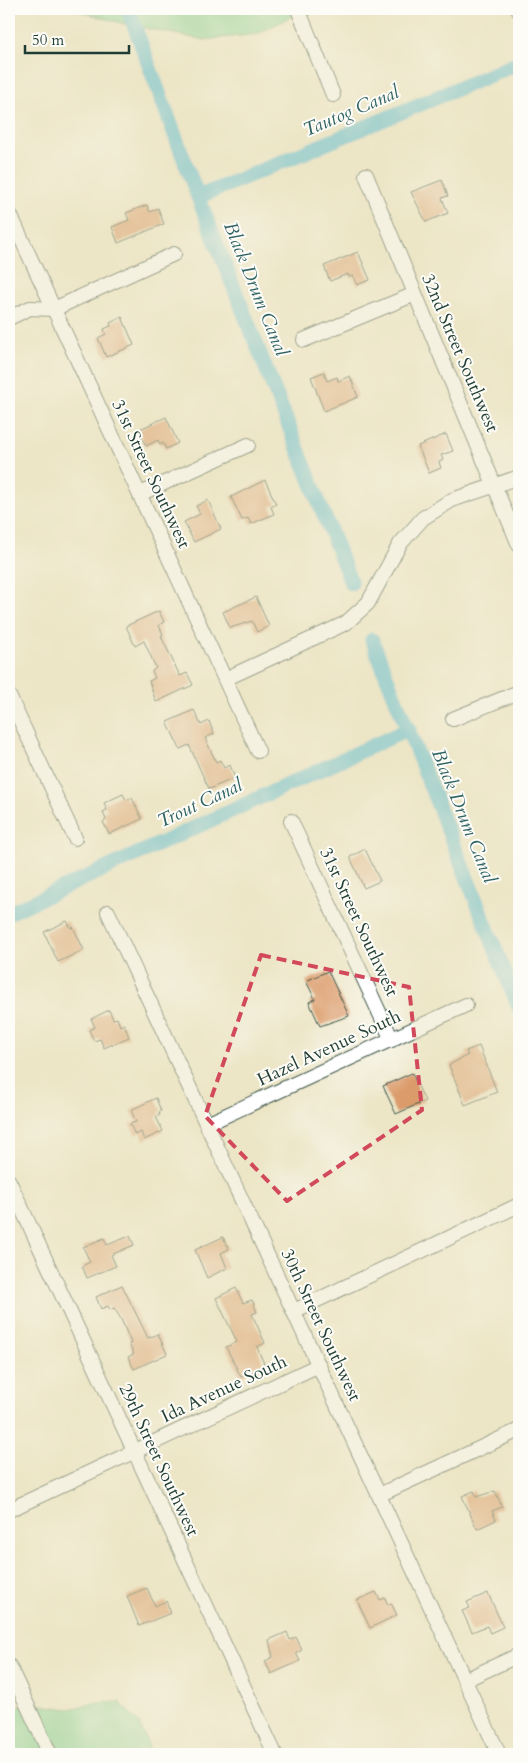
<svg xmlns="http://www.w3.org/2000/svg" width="528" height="1763" viewBox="0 0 528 1763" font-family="Cardo,serif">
<rect width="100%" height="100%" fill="#fdfcf7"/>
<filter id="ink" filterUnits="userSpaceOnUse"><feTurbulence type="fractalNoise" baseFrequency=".02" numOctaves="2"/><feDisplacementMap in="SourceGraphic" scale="10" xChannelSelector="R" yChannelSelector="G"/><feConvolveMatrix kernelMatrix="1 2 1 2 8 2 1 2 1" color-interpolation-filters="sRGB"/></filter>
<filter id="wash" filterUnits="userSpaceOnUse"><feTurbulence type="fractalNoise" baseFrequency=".0096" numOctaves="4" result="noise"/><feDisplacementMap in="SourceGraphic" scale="20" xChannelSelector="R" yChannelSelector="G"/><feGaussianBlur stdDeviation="1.12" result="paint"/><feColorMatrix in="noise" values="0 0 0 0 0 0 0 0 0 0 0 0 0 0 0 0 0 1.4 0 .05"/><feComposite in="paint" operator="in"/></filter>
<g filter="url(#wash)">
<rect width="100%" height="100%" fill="#ece5c6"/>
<g fill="#7cd194" stroke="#4e8764">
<path d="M71 9H306L257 34 204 40 125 24Z"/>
<path d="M120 1702 140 1725 152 1754H9V1711L27 1703 69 1709 97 1703Z"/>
</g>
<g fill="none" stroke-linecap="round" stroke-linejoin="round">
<g stroke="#57bbd5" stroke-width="15">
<path d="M128 9 198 197 351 583"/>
<path d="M198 197 519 63"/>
<path d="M372 640 519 1008"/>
<path d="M9 913 409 729"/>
</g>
</g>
<g id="blocks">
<g fill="#db9b6b">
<path d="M442 180 448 196 442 198 448 213 426 222 411 192Z"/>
<path d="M147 205 150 212 158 208 164 224 118 243 112 227 129 220 126 213Z"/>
<path d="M358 252 370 280 357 285 353 276 349 277 348 274 330 281 324 266Z"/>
<path d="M122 317 134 345 106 357 98 338 106 334 104 329 111 326 110 323Z"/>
<path d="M324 372 327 381 337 377 338 381 350 376 358 397 324 411 311 377Z"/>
<path d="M166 417 178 443 166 449 163 443 160 445 158 440 146 446 138 430Z"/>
<path d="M446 434 453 451 441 455 443 460 439 462 441 468 429 473 418 446Z"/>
<path d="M265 480 276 504 271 507 274 514 251 524 248 518 242 520 231 497Z"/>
<path d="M208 500 221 529 194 542 184 522 200 514 196 506Z"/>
<path d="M256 597 269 626 257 632 252 621 230 628 223 612Z"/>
<path d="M159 611 164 622 159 625 163 635 161 636 180 676 187 673 193 685 156 702 149 681 155 678 152 671 156 668 144 641 135 646 126 626Z"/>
<path d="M194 710 201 725 209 721 214 734 205 738 216 762 220 760 224 768 230 765 235 778 209 789 189 745 180 749 167 722Z"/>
<path d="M123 794 126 800 132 798 142 819 109 834 103 822 106 820 103 812 107 810 104 803Z"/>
<path d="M365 849 380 881 364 888 350 857Z"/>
<path d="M67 921 71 928 73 927 84 950 58 962 44 932Z"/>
<path d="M328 971 349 1016 320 1026 309 1002 315 999 306 981Z"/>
<path d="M109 1010 113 1019 117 1018 120 1026 124 1024 129 1037 104 1048 100 1039 94 1041 89 1030 95 1027 91 1019Z"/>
<path d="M479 1046 497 1092 465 1105 449 1065 468 1055 466 1051Z"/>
<path d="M412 1073 425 1101 396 1114 383 1086Z"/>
<path d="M156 1098 161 1111 159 1112 160 1115 156 1117 163 1131 144 1140 141 1132 135 1135 130 1124 136 1122 131 1110Z"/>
<path d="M130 1236 134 1245 111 1255 116 1266 87 1278 82 1266 90 1262 83 1247 104 1238 107 1245Z"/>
<path d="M223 1237 229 1249 221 1253 227 1268 207 1278 195 1250Z"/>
<path d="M122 1285 148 1338 158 1334 167 1354 134 1369 128 1357 134 1354 129 1344 131 1343 121 1319 114 1308 110 1310 108 1306 101 1309 96 1297Z"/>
<path d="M236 1288 243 1303 252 1300 257 1312 252 1314 265 1343 257 1347 265 1366 241 1377 226 1347 237 1342 216 1298Z"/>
<path d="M474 1491 476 1497 495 1491 502 1507 492 1511 496 1520 477 1529 462 1496Z"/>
<path d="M147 1588 155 1606 166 1601 171 1613 139 1626 127 1596Z"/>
<path d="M376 1592 380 1600 385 1598 388 1605 391 1603 397 1615 370 1628 357 1600Z"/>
<path d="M488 1593 503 1627 490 1633 487 1626 472 1632 462 1611 470 1608 467 1602Z"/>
<path d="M287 1632 290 1640 296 1637 302 1650 296 1653 300 1661 271 1674 265 1661 273 1657 269 1640Z"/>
</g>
</g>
</g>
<g filter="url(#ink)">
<use href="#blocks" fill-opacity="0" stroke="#3e564a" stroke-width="1"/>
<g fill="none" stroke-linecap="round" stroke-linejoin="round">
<g stroke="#3e564a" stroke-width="16">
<g id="street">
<path d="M298 9 333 95"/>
<path d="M518 9 519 11"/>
<path d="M366 175 519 545"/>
<path d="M9 212 258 751"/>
<path d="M9 318 30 308 54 309 174 254"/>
<path d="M304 340 415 294"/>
<path d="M140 494 248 445"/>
<path d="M225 679 346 623 368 603 400 544 423 518 452 500 519 477"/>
<path d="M9 696 75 838"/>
<path d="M453 719 519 692"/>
<path d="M291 821 392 1040"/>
<path d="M108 912 499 1754"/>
<path d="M207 1124 466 1005"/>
<path d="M9 1181 275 1754"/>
<path d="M294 1311 519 1205"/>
<path d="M379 1495 519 1430"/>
<path d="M9 1510 319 1365"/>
<path d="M9 1666 50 1754"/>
<path d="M465 1680 519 1655"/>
</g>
</g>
<use href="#street" stroke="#fff" stroke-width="14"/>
</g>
</g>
<path d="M0 0H528V1763H0ZM261 955 409 987 422 1110 287 1201 205 1116Z" fill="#ece5c6" fill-opacity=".55" fill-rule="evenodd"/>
<path fill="none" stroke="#d1495b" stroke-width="4" stroke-dasharray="10 6" stroke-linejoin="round" d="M261 955 409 987 422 1110 287 1201 205 1116Z"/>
<g text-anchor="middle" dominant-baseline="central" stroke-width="4" stroke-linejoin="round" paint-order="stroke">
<g font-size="18" fill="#1f3d34" stroke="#fdfcf7">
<text transform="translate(460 353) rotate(67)">32nd Street Southwest</text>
<text transform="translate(151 474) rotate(65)">31st Street Southwest</text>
<text transform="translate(359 922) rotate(65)">31st Street Southwest</text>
<text transform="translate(329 1048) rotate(-25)">Hazel Avenue South</text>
<text transform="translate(321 1325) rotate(65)">30th Street Southwest</text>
<text transform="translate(224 1389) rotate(-25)">Ida Avenue South</text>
<text transform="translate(159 1460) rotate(65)">29th Street Southwest</text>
</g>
<g font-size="19" font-style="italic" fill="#306364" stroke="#fdfcf7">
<text transform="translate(351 111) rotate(-23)">Tautog Canal</text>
<text transform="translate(256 289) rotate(68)">Black Drum Canal</text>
<text transform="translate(200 803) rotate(-25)">Trout Canal</text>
<text transform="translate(464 816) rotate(68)">Black Drum Canal</text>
</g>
</g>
<rect width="528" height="1763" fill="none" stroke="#fdfcf7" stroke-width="30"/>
<path d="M25 45v8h104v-8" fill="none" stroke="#1f3d34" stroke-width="2.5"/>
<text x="32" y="45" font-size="15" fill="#1f3d34" stroke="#fdfcf7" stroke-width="4" paint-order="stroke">50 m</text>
</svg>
